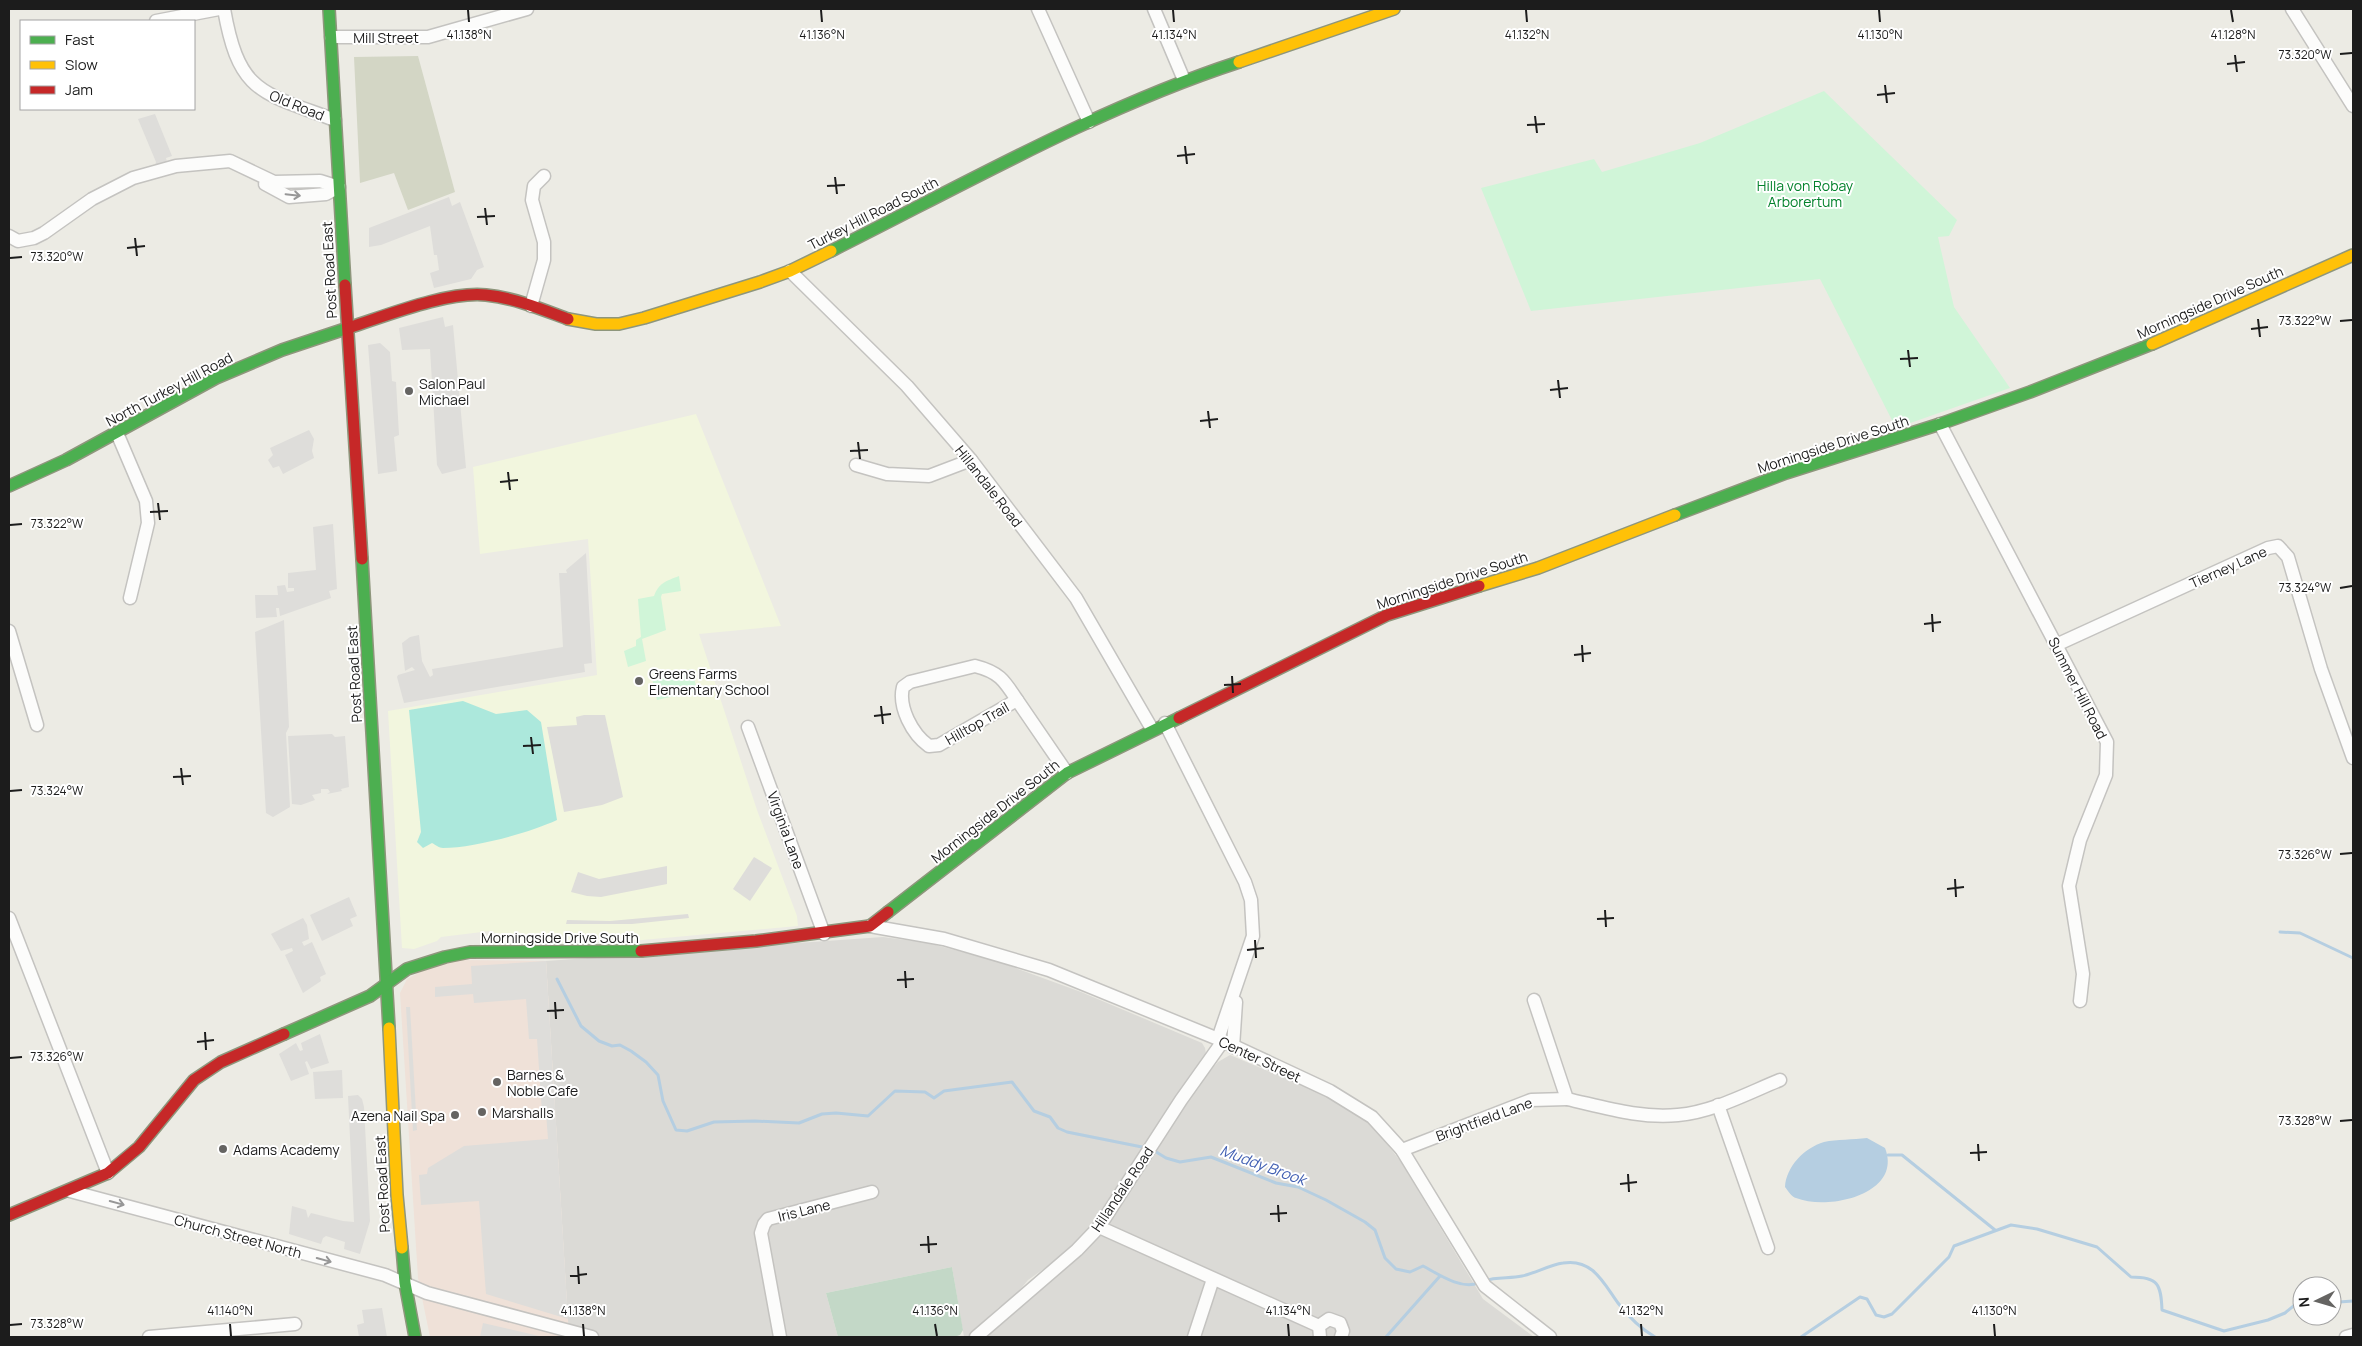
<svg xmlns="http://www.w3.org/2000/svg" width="2362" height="1346" viewBox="0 0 2362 1346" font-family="Manrope,sans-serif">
<rect width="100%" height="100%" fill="#ecebe4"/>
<g fill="#dbdad6">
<path d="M883 937 928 943 993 960 1081 992 1202 1043 1205 1048 1206 1054 1097 1220 1062 1256 1028 1280 1013 1298 998 1308 968 1337H964L952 1267 826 1293 838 1337H569L546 961Z"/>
<path d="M1230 1055 1332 1098 1370 1122 1401 1162 1483 1299 1534 1337H984L1064 1270 1099 1234 1207 1074 1218 1062Z"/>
</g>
<path fill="#efe1d8" d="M455 960 546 961 569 1337H430L418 1278 400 993 407 979 420 972Z"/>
<path fill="#f2f6de" d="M696 414 781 626 699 634 757 810 797 916 798 926 620 942 577 943 521 942 490 931 441 937 437 941 414 949 402 948 388 711 597 675 588 539 480 554 473 467Z"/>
<path fill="#d3d6c5" d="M418 56 455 192 408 210 394 173 360 183 354 57Z"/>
<path fill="#c3d8c7" d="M952 1267 963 1330 960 1335 954 1337H838L826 1293Z"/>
<g fill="#d0f5d8">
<path d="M1824 91 1957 220 1949 236 1938 237 1954 307 2010 388 1896 428 1820 279 1531 311 1481 188 1594 159 1602 172 1700 143Z"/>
<path d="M679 576 681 591 662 594 661 597 666 630 642 639 646 661 628 667 624 651 636 646V640L641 637 638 599 654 596C659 583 666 581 679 576Z"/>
<path d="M692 669 697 691 657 700 652 678Z"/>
</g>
<path fill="#ace8dc" d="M463 701 496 714 527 710 541 722 557 820C529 833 473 848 443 848 439 848 436 845 432 843L423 848 417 842 421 832 409 710Z"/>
<g fill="#deddda">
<path d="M155 114 172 156 166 158 167 162 155 165 156 162 138 119Z"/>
<path d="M449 197 452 206 460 202 484 267 477 270 471 279 434 288 430 273 439 270 437 255H434L430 226 381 245 369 247V228Z"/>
<path d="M443 317 445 327 453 325 466 468 442 474 437 465 430 349 402 350 399 328Z"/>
<path d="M380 343 390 352 392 381 396 382 399 435 394 437 397 471 378 474 368 345Z"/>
<path d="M309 430 314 439 312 451 314 458 283 474 279 466 273 468 268 460 273 455 270 448Z"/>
<path d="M333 524 337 589 329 591 331 598 280 616 279 608H276L277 617 256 618 255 595H278L277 586 285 585 287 592 294 591V588H288V573L316 570 313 527Z"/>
<path d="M586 553 592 663 584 664 585 672 404 703 397 677 398 675 415 670 412 667 405 671 402 643 410 637 419 635 422 661 430 677 433 675 432 669 563 647 559 573H567L566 570Z"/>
<path d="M284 620 289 727 286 733 290 807 273 817 266 813 255 632Z"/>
<path d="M584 715H605L623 797 602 805 564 812 547 727 577 725 576 717Z"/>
<path d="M332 734 335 737 345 736 349 787 341 789 342 791 327 794 330 792 328 789H321V793L312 795 315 800 301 805 292 804 288 736Z"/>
<path d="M754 857 772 868 750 901 733 889Z"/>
<path d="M667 866V884L601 897 587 896 571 892 578 872 599 879Z"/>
<path d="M349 897 357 916 350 919 353 926 322 941 310 915Z"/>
<path d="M688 914 689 918 632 924H566L567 920 610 921Z"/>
<path d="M303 918 307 925 309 939 302 942 304 946 312 942 326 974 320 977 321 981 303 993 285 955 293 951 292 948 281 951 271 934Z"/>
<path d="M546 961 568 1319 486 1294 479 1201 421 1205 419 1175 427 1174 428 1168 464 1146 548 1139 546 1113H542L537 1039H529L526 999 474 1003 473 994 435 997V987L472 984 471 966Z"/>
<path d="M406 1007H410L417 1130 413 1131Z"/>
<path d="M320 1034 329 1063 311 1069 307 1061 305 1062 309 1074 291 1081 279 1054 296 1043 300 1051 303 1050 301 1043Z"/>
<path d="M342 1070 343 1098 315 1099 313 1072Z"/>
<path d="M358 1095 362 1099 364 1107 370 1221 360 1254 344 1249 345 1242 326 1236 323 1238 321 1244 289 1234 292 1206 306 1210 308 1218 311 1213 343 1221 354 1222 348 1096Z"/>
<path d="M382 1308 387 1337H359L357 1325 364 1323 362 1310Z"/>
<path d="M483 1323 539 1336V1337H480Z"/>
</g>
<path fill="#b5cee1" d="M1867 1138 1885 1148C1903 1194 1829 1211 1796 1198 1792 1197 1788 1191 1785 1187 1786 1167 1804 1148 1824 1142 1837 1139 1853 1140 1867 1138Z"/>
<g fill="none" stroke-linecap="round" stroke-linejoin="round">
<g stroke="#b5cee1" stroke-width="3">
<path d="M2280 932 2300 933 2353 958"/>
<path d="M557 979 581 1026 599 1041 612 1046 620 1045 631 1051 646 1062 658 1075 663 1101 676 1130 687 1131 714 1122 755 1121 799 1123 822 1114 836 1113 868 1116 895 1091 925 1092 934 1098 944 1091 1012 1082 1034 1111 1050 1117 1058 1128 1067 1132 1147 1148"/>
<path d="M1153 1150 1166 1158 1180 1162 1211 1157 1276 1183 1298 1187 1326 1200 1365 1222 1375 1230 1385 1258 1396 1269 1410 1272 1423 1266C1438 1274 1461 1290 1478 1283"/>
<path d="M1888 1155H1902L1995 1230"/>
<path d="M1484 1281C1497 1276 1510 1279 1522 1276 1536 1273 1549 1265 1563 1263 1593 1258 1604 1284 1618 1303 1628 1316 1641 1329 1655 1337"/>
<path d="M2332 1298 2339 1302 2353 1301"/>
<path d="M1386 1337 1440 1276"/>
<path d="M1801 1337 1860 1297 1867 1299 1876 1315 1884 1317 1892 1314 1949 1257 1954 1246 2011 1225 2037 1229 2097 1247 2131 1277C2158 1277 2161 1284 2162 1310L2224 1331 2268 1320 2285 1313 2302 1299"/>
</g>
<g stroke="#c4c3c0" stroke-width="15">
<g id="street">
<path d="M224 9C239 94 261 92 335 120"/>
<path d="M1038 9 1089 122"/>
<path d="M1154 9 1184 80"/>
<path d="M2292 9 2353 106"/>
<path d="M156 21 219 9"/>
<path d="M331 37H428L527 9"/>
<path d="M265 184 289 197 326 194 339 187"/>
<path d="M9 236 18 241 34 238 44 233 92 199 133 178 176 166 230 161 274 182 320 181 339 187"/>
<path d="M790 271 907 386 971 460 1076 598 1152 729"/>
<path d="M531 306 544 260V242L532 200 534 186 544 176"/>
<path d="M1940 424 2107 742 2106 775 2080 840 2069 886 2083 974 2080 1001"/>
<path d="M117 433 146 501 148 523 130 598"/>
<path d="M856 465 887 474 929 476 971 460"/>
<path d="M9 631 37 725"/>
<path d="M2056 645 2268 548 2278 546 2288 557 2321 669 2353 758"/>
<path d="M975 666C999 672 1004 680 1017 700L939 745 929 746C912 734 898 707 903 687L910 682Z"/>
<path d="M1017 700 1067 773"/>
<path d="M1165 723 1245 882 1251 900 1253 936 1218 1039"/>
<path d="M748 727 824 934"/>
<path d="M9 918 108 1173"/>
<path d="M870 926 944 939 1049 970 1223 1041 1330 1091 1372 1117 1402 1150 1485 1286 1550 1337"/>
<path d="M1534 1000 1567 1099C1603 1107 1641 1119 1678 1115 1713 1112 1748 1093 1780 1080"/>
<path d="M1233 1047 1236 1002"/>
<path d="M1718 1105 1768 1248"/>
<path d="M1402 1150 1531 1100 1567 1099"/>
<path d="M70 1191 385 1275 427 1293 592 1337"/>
<path d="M1099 1227 1319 1326"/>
<path d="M149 1337 295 1324"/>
<path d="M780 1337 761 1233 764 1224 768 1219 872 1192"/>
<path d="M976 1337 1077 1250 1099 1227 1181 1100 1223 1041"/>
<path d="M1194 1337 1213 1279"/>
<path d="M1320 1337 1319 1326 1329 1319 1340 1323 1343 1331 1341 1337"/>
<path d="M2346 1337 2353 1335"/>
</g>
</g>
<g stroke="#8e967c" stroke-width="14">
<g id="fast">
<path d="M329 9 345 285"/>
<path d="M831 251C963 185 1098 108 1239 62"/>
<path d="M9 486 66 460 216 378 282 350 351 327"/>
<path d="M1675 515 1786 473 1940 424 2030 392 2152 344"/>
<path d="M362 559 389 1028"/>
<path d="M888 912 1067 773 1179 718"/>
<path d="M284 1034 370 996 407 969 445 957 470 952 641 951"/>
<path d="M402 1248 405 1283 415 1337"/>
</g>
</g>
<g stroke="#8e967c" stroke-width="14">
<g id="slow">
<path d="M1239 62 1394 9"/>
<path d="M568 319 596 324H619L644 318 760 282 790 271 831 251"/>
<path d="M2152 344 2353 255"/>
<path d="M1479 586 1538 568 1675 515"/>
<path d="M389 1028 397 1195 402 1248"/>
</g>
</g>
<g stroke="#8e967c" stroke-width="14">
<g id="jam">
<path d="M345 285 362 559"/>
<path d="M351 327C388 315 448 291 486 295 515 298 541 309 568 319"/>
<path d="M1179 718 1387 615 1479 586"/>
<path d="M641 951 756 941 870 926 888 912"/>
<path d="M9 1215 108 1173 139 1147 194 1080 221 1062 284 1034"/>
</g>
</g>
<use href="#street" stroke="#fcfcfb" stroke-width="12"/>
<use href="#fast" stroke="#4caf50" stroke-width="11"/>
<use href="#slow" stroke="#ffc107" stroke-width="11"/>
<use href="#jam" stroke="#c62828" stroke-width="11"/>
</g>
<defs><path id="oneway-shaft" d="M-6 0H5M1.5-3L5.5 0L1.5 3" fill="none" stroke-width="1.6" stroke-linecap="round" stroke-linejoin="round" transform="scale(1.25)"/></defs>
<g stroke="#979797">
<use href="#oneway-shaft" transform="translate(293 195) rotate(6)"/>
<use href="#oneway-shaft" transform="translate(117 1203) rotate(15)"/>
<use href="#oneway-shaft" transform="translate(324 1260) rotate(15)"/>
</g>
<path fill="none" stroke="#1c1c1c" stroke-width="2" d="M468 10 469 22M821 10 822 22M1173 10 1174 22M1526 10 1527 22M1879 10 1880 22M2231 10 2233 22M2340 54 2352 53M2235 55 2237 72M2227 64 2245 62M1885 85 1887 103M1877 95 1895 93M1535 116 1537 133M1527 125 1545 124M1185 146 1187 164M1177 156 1195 154M835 177 837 194M827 186 845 185M485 208 487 225M477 217 495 216M135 238 137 256M127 248 145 246M10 258 22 257M2258 319 2260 337M2340 321 2352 320M2251 329 2268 327M1908 350 1910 367M1900 359 1918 358M1558 380 1560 398M1550 390 1568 388M1208 411 1210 428M1200 421 1218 419M858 442 860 459M850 451 868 450M508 472 510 490M500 482 518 480M158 503 160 520M150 512 168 511M10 525 22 524M2340 588 2352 586M1932 614 1933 632M1924 624 1941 622M1582 645 1583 662M1574 655 1591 653M1232 676 1233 693M1224 685 1241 684M881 706 883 724M874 716 891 714M531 737 533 754M523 746 541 745M181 768 183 785M173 777 191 776M10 791 22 790M2340 854 2352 853M1955 879 1956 897M1947 889 1964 887M1605 910 1606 927M1597 919 1614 918M1255 940 1256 958M1247 950 1264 948M905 971 906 988M897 980 914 979M555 1002 556 1019M547 1011 564 1010M205 1032 206 1050M197 1042 214 1040M10 1058 22 1057M2340 1121 2352 1120M1978 1144 1979 1161M1970 1153 1987 1152M1628 1174 1629 1192M1620 1184 1637 1182M1278 1205 1279 1222M1270 1214 1287 1213M928 1236 929 1253M920 1245 937 1244M578 1266 579 1284M570 1276 587 1274M230 1324 231 1336M583 1324 584 1336M935 1324 937 1336M1288 1324 1289 1336M1641 1324 1642 1336M1994 1324 1995 1336M10 1325 22 1324"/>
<g fill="#656462" stroke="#fff" stroke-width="2">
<circle cx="409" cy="391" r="5"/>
<circle cx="639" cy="681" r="5"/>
<circle cx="497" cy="1082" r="5"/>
<circle cx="482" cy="1112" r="5"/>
<circle cx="455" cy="1115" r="5"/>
<circle cx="223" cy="1149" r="5"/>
</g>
<g text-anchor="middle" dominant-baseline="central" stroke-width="4" stroke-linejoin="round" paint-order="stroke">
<g font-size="14" fill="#1c1c1c" stroke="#fff">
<text x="386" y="37">Mill Street</text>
<text transform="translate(297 105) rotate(22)">Old Road</text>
<text transform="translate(873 213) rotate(-27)">Turkey Hill Road South</text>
<text transform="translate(329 270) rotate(-93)">Post Road East</text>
<text transform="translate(2210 302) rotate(-24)">Morningside Drive South</text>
<text transform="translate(169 389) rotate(-28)">North Turkey Hill Road</text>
<text transform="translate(1833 444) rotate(-18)">Morningside Drive South</text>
<text transform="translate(989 486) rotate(52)">Hillandale Road</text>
<text transform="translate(2228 567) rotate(-24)">Tierney Lane</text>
<text transform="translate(1452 580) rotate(-18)">Morningside Drive South</text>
<text transform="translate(354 674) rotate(-93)">Post Road East</text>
<text transform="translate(2078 688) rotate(63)">Summer Hill Road</text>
<text transform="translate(977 723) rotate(-30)">Hilltop Trail</text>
<text transform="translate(995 811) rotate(-38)">Morningside Drive South</text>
<text transform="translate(786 830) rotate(70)">Virginia Lane</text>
<text x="560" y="937">Morningside Drive South</text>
<text transform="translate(1260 1059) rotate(25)">Center Street</text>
<text transform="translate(1484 1119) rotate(-20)">Brightfield Lane</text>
<text transform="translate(382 1184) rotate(-93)">Post Road East</text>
<text transform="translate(1122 1189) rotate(-56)">Hillandale Road</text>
<text transform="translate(804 1210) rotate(-14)">Iris Lane</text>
<text transform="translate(238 1236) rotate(15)">Church Street North</text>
</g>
<g font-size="14" fill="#03822c" stroke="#fff">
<text x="1805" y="185">Hilla von Robay<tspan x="1805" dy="16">Arborertum</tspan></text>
</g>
<g font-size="14" fill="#1c1c1c" stroke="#fff" text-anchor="start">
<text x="419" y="383">Salon Paul<tspan x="419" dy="16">Michael</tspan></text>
<text x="649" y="673">Greens Farms<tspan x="649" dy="16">Elementary School</tspan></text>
<text x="507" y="1074">Barnes &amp;<tspan x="507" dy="16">Noble Cafe</tspan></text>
<text x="492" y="1112">Marshalls</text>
<text x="445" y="1115" text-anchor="end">Azena Nail Spa</text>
<text x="233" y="1149">Adams Academy</text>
</g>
<g font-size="15" font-style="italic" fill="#4260b3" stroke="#fff">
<text transform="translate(1263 1165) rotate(20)">Muddy Brook</text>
</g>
</g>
<g font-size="12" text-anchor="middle" fill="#1c1c1c" stroke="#fff" stroke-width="4" stroke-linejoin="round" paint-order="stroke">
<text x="469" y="39">41.138°N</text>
<text x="1527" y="39">41.132°N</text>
<text x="1880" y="39">41.130°N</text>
<text x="2233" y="39">41.128°N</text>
<text x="822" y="39">41.136°N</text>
<text x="1174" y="39">41.134°N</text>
<text x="2305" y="59">73.320°W</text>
<text x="57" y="261">73.320°W</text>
<text x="2305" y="325">73.322°W</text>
<text x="57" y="528">73.322°W</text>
<text x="2305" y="592">73.324°W</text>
<text x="57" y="795">73.324°W</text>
<text x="2305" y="859">73.326°W</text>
<text x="57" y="1061">73.326°W</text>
<text x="2305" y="1125">73.328°W</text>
<text x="230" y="1315">41.140°N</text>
<text x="583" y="1315">41.138°N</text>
<text x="935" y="1315">41.136°N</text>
<text x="1288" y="1315">41.134°N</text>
<text x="1641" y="1315">41.132°N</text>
<text x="1994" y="1315">41.130°N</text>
<text x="57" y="1328">73.328°W</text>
</g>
<rect width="2362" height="1346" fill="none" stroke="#1c1c1c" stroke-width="20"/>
<rect x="20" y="20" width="175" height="90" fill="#ffffff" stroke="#a4a4a4"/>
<rect x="30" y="36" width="25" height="8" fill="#4caf50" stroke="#a4a4a4"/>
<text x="65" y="45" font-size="15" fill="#1c1c1c">Fast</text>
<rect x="30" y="61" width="25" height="8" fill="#ffc107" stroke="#a4a4a4"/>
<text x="65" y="70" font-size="15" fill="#1c1c1c">Slow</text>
<rect x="30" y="86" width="25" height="8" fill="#c62828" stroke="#a4a4a4"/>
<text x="65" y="95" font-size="15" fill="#1c1c1c">Jam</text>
<g transform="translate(2317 1301) rotate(265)"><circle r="24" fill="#ffffff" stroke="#a4a4a4"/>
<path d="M0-4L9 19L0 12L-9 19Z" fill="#656462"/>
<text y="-8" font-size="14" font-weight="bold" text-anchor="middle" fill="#1c1c1c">N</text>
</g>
</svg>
